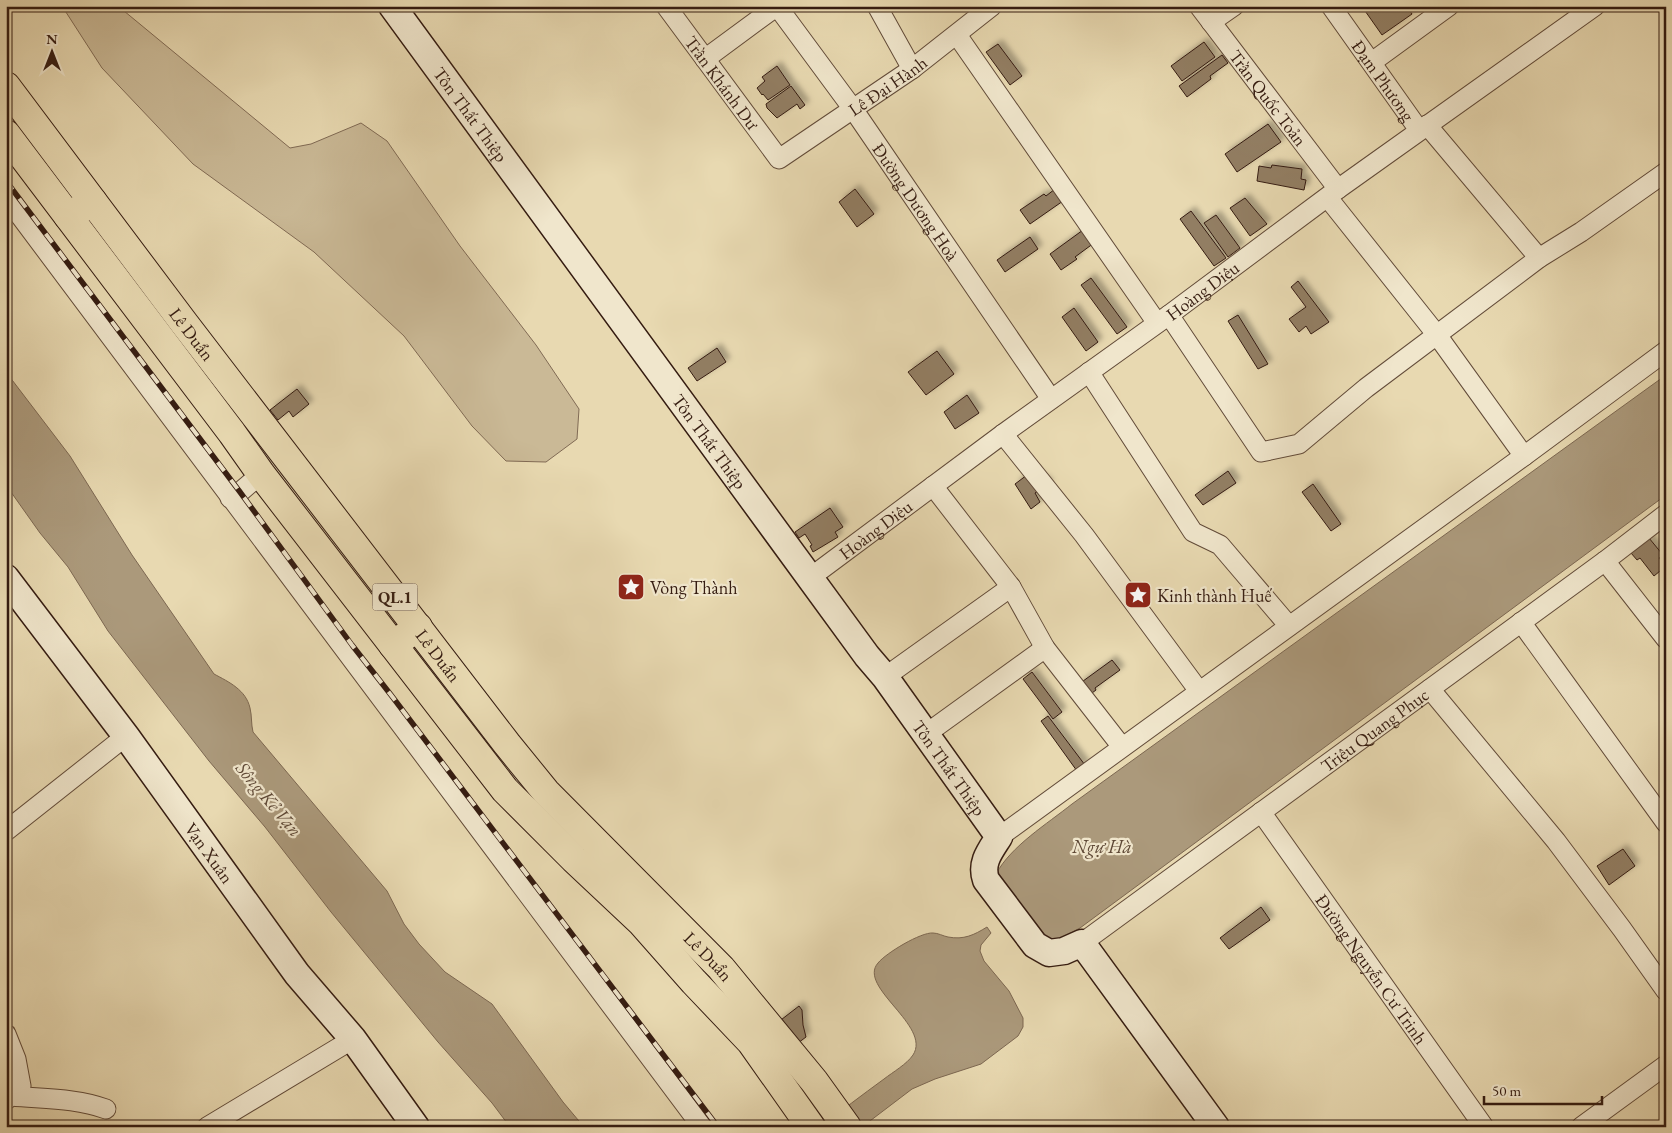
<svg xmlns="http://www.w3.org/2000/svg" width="1672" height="1133" viewBox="0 0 1672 1133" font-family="'EB Garamond',serif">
<defs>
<filter id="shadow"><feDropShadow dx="4.5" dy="-4.5" stdDeviation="2.5" flood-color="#0004"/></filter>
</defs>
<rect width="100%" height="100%" fill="#e8d9b1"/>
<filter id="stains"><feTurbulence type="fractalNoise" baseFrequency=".004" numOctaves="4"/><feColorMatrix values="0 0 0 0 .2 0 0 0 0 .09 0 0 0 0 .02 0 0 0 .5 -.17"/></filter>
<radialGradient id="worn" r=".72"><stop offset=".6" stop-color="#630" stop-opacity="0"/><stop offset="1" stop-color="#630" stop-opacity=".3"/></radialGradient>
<path fill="#cab996" stroke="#806a54" d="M62 6H118L290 148 311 144 361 123 387 141 460 246 536 345 579 409 577 439 546 462 506 461 472 426 404 336 314 252 193 164 102 68Z"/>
<g fill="#ab997b" stroke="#7c6751">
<path d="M6 372 70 456 132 555 214 674C229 682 246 690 250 708 252 716 251 724 253 732L387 891 404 924 419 944 445 972 492 1004 563 1102 584 1127H510L492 1103 438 1042 331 912 265 827 209 761 108 631 68 567 40 533 6 485Z"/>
<path d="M1666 375V495L1080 928 1050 944 996 874C1011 846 1047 824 1072 804Z"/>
<path d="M987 927 991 933 981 945 980 951 984 961 1009 991 1023 1018V1027L1018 1036 981 1064 935 1079 912 1089 862 1127H820C841 1111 862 1095 884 1079 893 1072 907 1064 913 1055 932 1026 857 987 878 963 886 953 921 932 933 933 938 933 943 936 948 937 964 940 974 935 987 927Z"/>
</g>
<g fill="#927e64" stroke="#351c11" filter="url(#shadow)">
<path d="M1366 6H1411L1408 8 1412 14 1382 35 1363 8Z"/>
<path d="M1204 42 1215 57 1182 81 1171 66Z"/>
<path d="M998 44 1022 76 1010 85 986 52Z"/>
<path d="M1222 55 1228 63 1210 76 1211 79 1187 97 1179 86Z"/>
<path d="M777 66 790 85 768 100 763 94 762 95 757 88 765 81 762 77Z"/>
<path d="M791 86 805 105 800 109 797 104 777 118 767 108 766 104Z"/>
<path d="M1268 124 1281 142 1237 172 1225 154Z"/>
<path d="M1272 165 1302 169 1301 179 1306 180 1304 190 1257 181 1259 166 1271 168Z"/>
<path d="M855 189 874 214 857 227 839 202Z"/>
<path d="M1055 189 1063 201 1030 224 1020 210 1044 194 1046 196Z"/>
<path d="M1245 198 1267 224 1250 236 1230 208Z"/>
<path d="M1191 211 1226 258 1214 266 1180 219Z"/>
<path d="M1216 215 1240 248 1228 257 1204 223Z"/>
<path d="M1083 230 1094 243 1075 257 1077 259 1061 270 1050 254Z"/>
<path d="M1030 237 1038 249 1005 272 997 260Z"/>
<path d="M1091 278 1127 327 1117 334 1081 285Z"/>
<path d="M1298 281 1329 322 1311 334 1306 326 1299 332 1289 319 1306 307 1291 287Z"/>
<path d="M1074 308 1098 342 1086 351 1062 317Z"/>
<path d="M1238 315 1268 364 1258 369 1228 321Z"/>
<path d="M717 348 726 362 697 381 688 368Z"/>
<path d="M937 351 954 374 926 395 908 372Z"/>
<path d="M297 389 309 404 293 417 289 411 278 420 270 410Z"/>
<path d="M967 395 979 413 955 429 944 412Z"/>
<path d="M1228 471 1236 483 1203 505 1195 495Z"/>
<path d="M1031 472 1049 484 1035 493 1040 502 1031 509 1015 484Z"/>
<path d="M1313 484 1341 524 1331 531 1302 492Z"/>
<path d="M830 508 843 527 835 532 838 537 813 552 810 546 812 545 805 534 799 538 795 532Z"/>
<path d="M1649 538 1663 555 1659 558 1666 566 1654 576 1640 558 1637 560 1631 553 1639 547 1638 545 1640 544 1642 545Z"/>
<path d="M1112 660 1120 670 1095 688 1096 690 1088 696 1079 684Z"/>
<path d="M1032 672 1062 712 1053 719 1023 679Z"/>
<path d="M1048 716 1085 765 1077 771 1041 721Z"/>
<path d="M1623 849 1635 866 1609 885 1597 866Z"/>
<path d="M1261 907 1270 920 1229 949 1220 938Z"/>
<path d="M799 1006 802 1010 803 1025 806 1037 794 1046 777 1023Z"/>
</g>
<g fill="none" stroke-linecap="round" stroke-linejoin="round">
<g stroke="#624b39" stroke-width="21">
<g id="street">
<path id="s1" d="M666 6 779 159 912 69 992 6"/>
<path id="s2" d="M777 6 853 109 1051 399"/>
<path d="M877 6 912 69"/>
<path id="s3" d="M1199 6 1338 189"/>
<path id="s4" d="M1331 6 1419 130"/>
<path d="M1211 22 1234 6"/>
<path d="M957 35 1157 323"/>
<path d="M705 59 777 6"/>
<path d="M1372 62 1449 6"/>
<path d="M1427 125 1539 258"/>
<path d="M6 197 702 1127"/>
<path d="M1328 198 1437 335 1524 456"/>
<path d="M1169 315 1261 452 1299 444 1366 388 1539 258 1581 232 1666 172"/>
<path d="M1089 372 1193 532 1220 545 1289 626"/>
<path d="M1003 434 1084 535 1199 691"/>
<path d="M933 486 1011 587 1045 648 1122 747"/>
<path d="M230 498 240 492 261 474"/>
<path d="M1605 561 1666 639"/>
<path id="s5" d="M811 577 1003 434 1169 315 1338 189 1595 6"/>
<path d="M1521 622 1666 823"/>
<path d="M885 677 1011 587"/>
<path d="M1430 689 1556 841 1622 929 1666 991"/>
<path d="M926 734 1045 648"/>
<path id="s6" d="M1261 812 1484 1127"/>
<path d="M6 831 126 736"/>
<path d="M999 837 1524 456 1666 351"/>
<path id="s7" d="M1082 943 1605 561 1666 514"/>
<path d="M6 1034 16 1059 21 1086 6 1100"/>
<path d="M12 1096C43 1099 76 1098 106 1109"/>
<path d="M207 1127 353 1039"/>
<path d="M1581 1127 1666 1065"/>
</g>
</g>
<g stroke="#351c11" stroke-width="29">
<g id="secondary">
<path id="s8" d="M392 6 867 656 885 677 999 837C990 851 980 863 986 880L1035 945 1049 953 1064 951 1082 943 1216 1127"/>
<path id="s9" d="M6 578 126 736 297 974 353 1039 416 1127"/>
</g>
</g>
<g stroke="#351c11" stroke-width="30">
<g id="primary">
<path id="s10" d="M6 86 184 323 507 744 546 792 721 968 814 1081 847 1127"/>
<path d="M6 134 232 433 261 474 505 790 574 859 641 922 694 982 751 1042 811 1127"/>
</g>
</g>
<g stroke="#351c11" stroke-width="30">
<g id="highway">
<path d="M68 216 93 202"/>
<path d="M393 645 418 627"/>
</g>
</g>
<use href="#street" stroke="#f0e6cc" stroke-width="19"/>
<use href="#secondary" stroke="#f0e6cc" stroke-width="26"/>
<use href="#primary" stroke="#e8d9b1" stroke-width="28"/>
<use href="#highway" stroke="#e8d9b1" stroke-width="28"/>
<g stroke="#351c11" stroke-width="5.5">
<path id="rail" d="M6 181 240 492 352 645 391 695 718 1127"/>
</g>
<use href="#rail" stroke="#f0e6cc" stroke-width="4" stroke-dasharray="11" stroke-linecap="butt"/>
</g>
<defs>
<g id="sight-square" transform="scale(1.4375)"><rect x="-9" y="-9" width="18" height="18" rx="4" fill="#8f2418" stroke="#f0e6cc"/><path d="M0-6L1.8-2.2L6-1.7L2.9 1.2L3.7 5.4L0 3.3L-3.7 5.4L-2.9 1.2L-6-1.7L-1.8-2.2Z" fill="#fff"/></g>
</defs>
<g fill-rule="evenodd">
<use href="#sight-square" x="631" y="587"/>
<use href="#sight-square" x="1138" y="595"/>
</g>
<g text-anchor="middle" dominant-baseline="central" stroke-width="4.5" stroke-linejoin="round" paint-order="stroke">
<rect fill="#f0e6cc" stroke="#6d5949" stroke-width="1" x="372.5" y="583.5" width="45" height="27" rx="4"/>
<g font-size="16" font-weight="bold" fill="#351c11">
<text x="395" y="597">QL.1</text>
</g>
<g font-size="18" fill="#351c11" stroke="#f0e6cc">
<text stroke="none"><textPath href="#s4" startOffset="91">Đạm Phương</textPath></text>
<text stroke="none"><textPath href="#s1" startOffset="95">Trần Khánh Dư</textPath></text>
<text stroke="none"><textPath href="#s1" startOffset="321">Lê Đại Hành</textPath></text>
<text stroke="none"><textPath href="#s3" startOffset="115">Trần Quốc Toản</textPath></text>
<text stroke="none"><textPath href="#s8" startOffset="134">Tôn Thất Thiệp</textPath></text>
<text stroke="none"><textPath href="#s2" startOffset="240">Đường Dương Hoà</textPath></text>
<text stroke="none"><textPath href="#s5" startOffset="485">Hoàng Diệu</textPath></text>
<text stroke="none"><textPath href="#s10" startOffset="310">Lê Duẩn</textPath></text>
<text stroke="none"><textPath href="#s8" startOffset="539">Tôn Thất Thiệp</textPath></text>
<text stroke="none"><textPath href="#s5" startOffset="80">Hoàng Diệu</textPath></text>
<text stroke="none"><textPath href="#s10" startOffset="715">Lê Duẩn</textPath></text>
<text stroke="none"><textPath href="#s7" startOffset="362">Triệu Quang Phục</textPath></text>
<text stroke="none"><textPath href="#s8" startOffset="944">Tôn Thất Thiệp</textPath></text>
<text stroke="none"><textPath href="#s9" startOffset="342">Vạn Xuân</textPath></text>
<text stroke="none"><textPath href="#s10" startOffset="1120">Lê Duẩn</textPath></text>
<text stroke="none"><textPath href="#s6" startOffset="192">Đường Nguyễn Cư Trinh</textPath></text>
</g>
<g font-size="18" fill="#351c11" stroke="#f0e6cc" text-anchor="start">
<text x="650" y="587">Vòng Thành</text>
<text x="1157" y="595">Kinh thành Huế</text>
</g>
<g font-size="19" font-style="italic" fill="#5e4836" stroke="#f0e6cc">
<text transform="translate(269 799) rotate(50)">Sông Kẻ Vạn</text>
<text x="1102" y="846">Ngự Hà</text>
</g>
</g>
<rect width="1672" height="1133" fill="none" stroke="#e8d9b1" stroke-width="25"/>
<rect x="8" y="8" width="1657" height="1118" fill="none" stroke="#351c11" stroke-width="2.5"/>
<rect x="12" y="12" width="1647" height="1108" fill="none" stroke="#351c11"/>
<g transform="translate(52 52)" stroke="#f0e6cc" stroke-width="4" paint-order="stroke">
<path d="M0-4L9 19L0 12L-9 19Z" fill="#351c11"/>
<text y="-8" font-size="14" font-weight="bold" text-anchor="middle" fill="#351c11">N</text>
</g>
<path d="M1484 1096v8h118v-8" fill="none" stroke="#351c11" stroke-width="2.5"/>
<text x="1492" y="1096" font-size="15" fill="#351c11" stroke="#f0e6cc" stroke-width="4" paint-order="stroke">50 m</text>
<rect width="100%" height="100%" filter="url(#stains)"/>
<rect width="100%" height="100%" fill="url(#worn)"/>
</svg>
